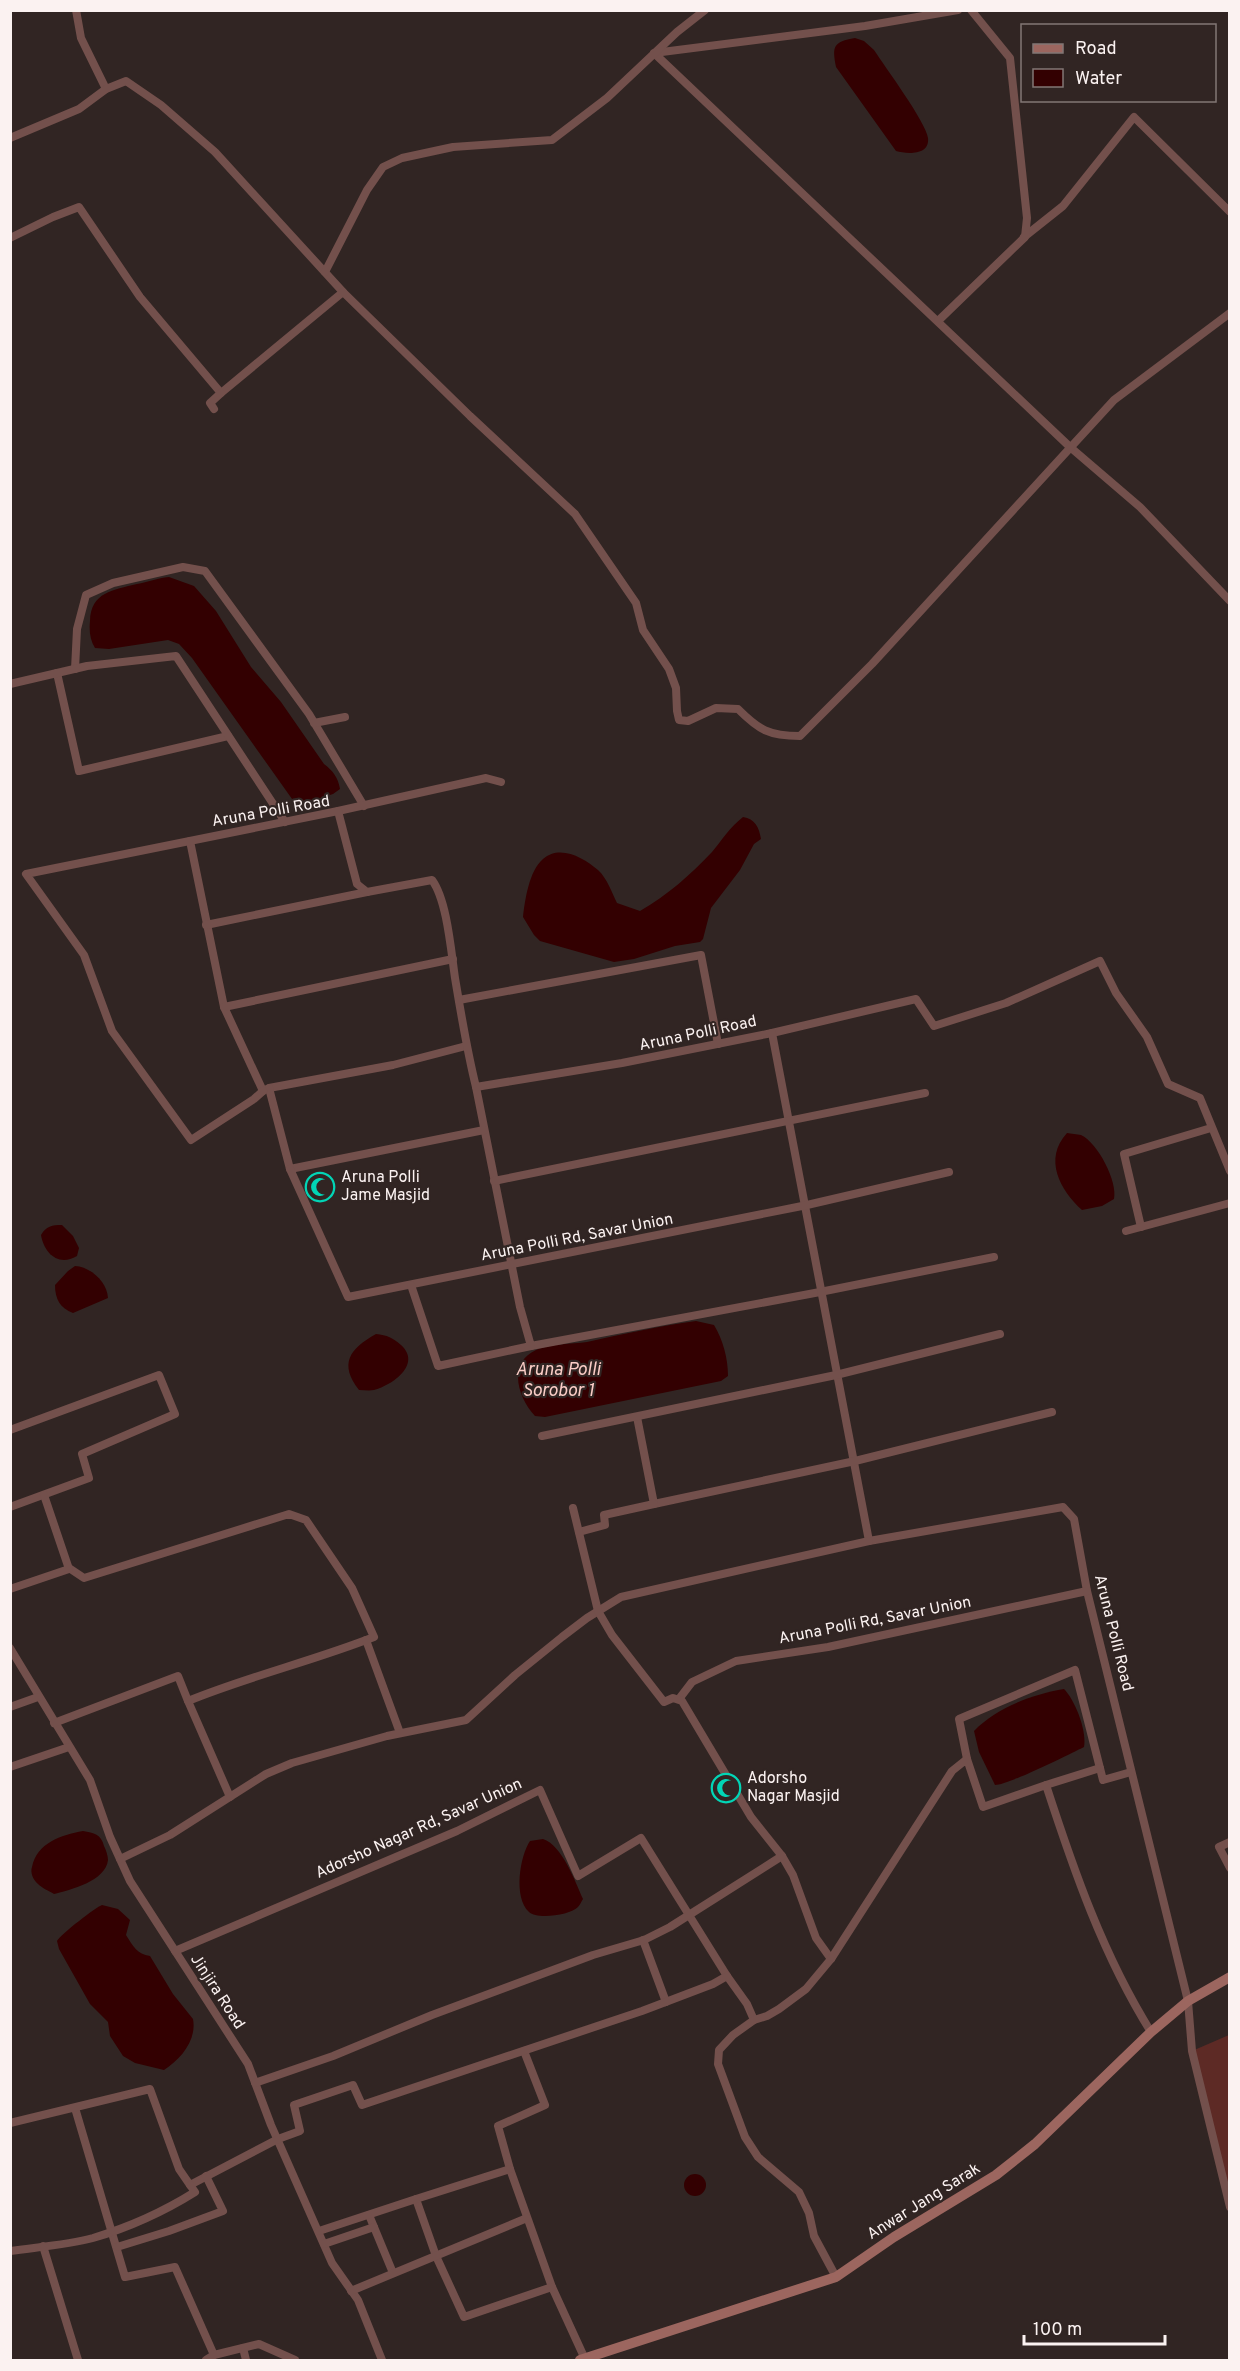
<svg xmlns="http://www.w3.org/2000/svg" width="1240" height="2371" viewBox="0 0 1240 2371" font-family="Overpass,sans-serif">
<rect width="100%" height="100%" fill="#312523"/>
<path fill="#5d2a25" d="M1229 2035V2194L1192 2051Z"/>
<g fill="#330001">
<path d="M855 38 864 41 874 50C885 67 926 122 928 138 930 156 906 154 896 151L836 67C832 46 833 42 855 38Z"/>
<path d="M169 577 194 586 216 611 251 667 281 702 324 764C333 771 338 777 340 789L333 794 297 806 192 658 179 644 168 640 109 649 95 648C90 640 89 631 90 621 91 592 113 590 137 584 148 582 157 578 169 577Z"/>
<path d="M743 817C755 819 759 827 761 839L754 844 740 870 711 908 703 939 700 942 675 946 634 959 614 962 540 941 534 935 523 917C525 900 529 871 543 859 560 844 584 858 598 870 607 878 612 893 617 903L640 911C668 895 690 875 712 852 722 840 730 827 743 817Z"/>
<path d="M1067 1133C1071 1134 1077 1134 1081 1135 1098 1143 1118 1182 1114 1199L1102 1206 1082 1210C1060 1190 1043 1159 1067 1133Z"/>
<path d="M62 1225 73 1236 79 1248 77 1256C58 1267 44 1253 41 1235 46 1226 52 1225 62 1225Z"/>
<path d="M75 1266C91 1267 107 1282 108 1298L73 1313C60 1308 55 1299 55 1285L68 1271Z"/>
<path d="M696 1321 714 1325C723 1340 728 1358 728 1376L721 1381 545 1417 535 1416C518 1398 507 1363 536 1350 549 1344 572 1344 587 1342 623 1334 659 1326 696 1321Z"/>
<path d="M376 1334C387 1335 393 1338 401 1345 422 1364 393 1385 374 1390 369 1391 364 1390 359 1390 339 1364 349 1349 376 1334Z"/>
<path d="M1064 1689C1075 1700 1087 1731 1084 1747 1068 1755 1008 1785 995 1785L979 1752 974 1731C996 1708 1033 1694 1064 1689Z"/>
<path d="M83 1831C94 1833 101 1834 104 1846 106 1850 108 1856 108 1860 106 1881 70 1890 54 1894 49 1891 42 1888 38 1884 33 1880 30 1872 32 1867 37 1843 61 1835 83 1831Z"/>
<path d="M543 1839C562 1845 575 1881 583 1899 581 1902 580 1905 578 1907 571 1915 537 1920 529 1912 513 1897 520 1856 530 1841Z"/>
<path d="M102 1905 118 1909 130 1920 126 1935C133 1946 137 1954 150 1956L173 1994 193 2019C197 2040 181 2059 164 2070L135 2063 123 2056 110 2036 108 2022 90 2004 59 1949 57 1941C61 1934 96 1907 102 1905Z"/>
<circle cx="695" cy="2185" r="11"/>
</g>
<g fill="none" stroke-linecap="round" stroke-linejoin="round">
<g stroke="#73504c" stroke-width="8">
<path d="M76 10 81 38 106 89"/>
<path d="M958 10 865 26 654 53 1070 447 1140 507 1230 601"/>
<path d="M10 138 79 109 106 89 126 81 161 105 215 152 343 292"/>
<path d="M1024 237 1063 206 1134 117 1230 212"/>
<path d="M10 238 53 217 79 207 140 297 221 393 343 292 470 416 575 514 636 603 643 630 669 669 676 688 677 711 679 720 688 721 716 708 738 709C759 730 769 736 800 736L872 664 1114 400 1230 313"/>
<path d="M325 272 367 190 383 167 402 158 453 147 552 140 607 98 677 32 705 10"/>
<path d="M938 321 1025 237 1027 218 1010 58 971 10"/>
<path d="M214 409 210 403 221 393"/>
<path d="M75 669 77 629 86 595 113 583 183 567 205 571 309 714 364 806"/>
<path d="M57 673 79 771 228 736"/>
<path d="M10 684 87 666 176 656 285 822"/>
<path d="M314 723 345 717"/>
<path d="M338 811 486 778 501 782"/>
<path d="M190 841 224 1007 263 1091 269 1088 393 1065 466 1046"/>
<path d="M206 925 367 892"/>
<path d="M459 1000 701 955 718 1044"/>
<path d="M224 1007 453 959"/>
<path d="M772 1033 916 999 934 1026 1006 1003 1100 961 1116 993 1147 1037 1168 1084 1200 1098 1230 1171"/>
<path d="M476 1087 520 1307 531 1346 820 1292 994 1257"/>
<path d="M269 1088 290 1169 484 1130"/>
<path d="M263 1091 254 1099 191 1140 112 1031 84 955 26 874 338 811 357 884 367 892 432 880C447 900 451 951 455 978 461 1014 467 1051 476 1087L622 1063 772 1033 869 1541 1063 1507 1074 1519 1087 1591 1188 2001 1192 2051 1230 2207"/>
<path d="M290 1169 348 1297 807 1205 949 1172"/>
<path d="M494 1181 925 1093"/>
<path d="M1141 1227 1124 1154 1211 1128"/>
<path d="M1126 1231 1230 1203"/>
<path d="M411 1285 438 1366 531 1346"/>
<path d="M637 1417 654 1504 855 1461 1052 1412"/>
<path d="M10 1430 159 1375 175 1414 82 1454 89 1478 10 1507"/>
<path d="M542 1436 836 1375 1000 1334"/>
<path d="M579 1532 605 1525 604 1515 654 1504"/>
<path d="M69 1568 84 1578 289 1514 306 1520 352 1588 374 1637C313 1661 249 1676 188 1701L230 1797"/>
<path d="M10 1589 69 1569 44 1495"/>
<path d="M366 1640 400 1733"/>
<path d="M10 1648 90 1780 110 1837 130 1881 248 2064 271 2125 332 2263 358 2300 382 2360"/>
<path d="M679 1699 692 1682 736 1661 828 1647 1087 1591"/>
<path d="M10 1707 38 1697"/>
<path d="M54 1723 178 1676 188 1701"/>
<path d="M967 1759 959 1719 1075 1670 1103 1780 1131 1772"/>
<path d="M10 1767 69 1747"/>
<path d="M1046 1785 1100 1768"/>
<path d="M1230 1842 1219 1847 1230 1868"/>
<path d="M782 1856 793 1875 816 1938 831 1959"/>
<path d="M120 1859 170 1835 266 1774 292 1763 387 1736 466 1720 515 1675 562 1637 587 1618 621 1597 869 1541"/>
<path d="M643 1940 666 2002"/>
<path d="M175 1951 457 1831 540 1790 578 1876 641 1838 727 1976 747 2004 754 2020"/>
<path d="M524 2051 545 2105 498 2126 510 2169 552 2287 585 2359"/>
<path d="M255 2083 333 2056 432 2015 593 1955 644 1940 670 1927 782 1856 751 1817 682 1701 673 1698 664 1702 612 1635 598 1611 573 1508"/>
<path d="M75 2108 125 2277 175 2267 214 2355"/>
<path d="M10 2123 150 2089 179 2169 190 2185 278 2139 300 2131 294 2105 353 2085 362 2105 642 2011 713 1984 727 1976"/>
<path d="M510 2169 416 2199 436 2256 464 2317 552 2287"/>
<path d="M369 2215 393 2273"/>
<path d="M319 2231 416 2199"/>
<path d="M324 2244 374 2227"/>
<path d="M43 2246 78 2360"/>
<path d="M117 2247 169 2231 223 2211 206 2176"/>
<path d="M10 2251C38 2247 67 2245 93 2238 130 2227 163 2212 195 2192L190 2185"/>
<path d="M836 2277 814 2236 809 2213 799 2192 758 2157 745 2137 718 2064 719 2050 733 2035 754 2020 767 2016 779 2009 806 1989 831 1959 952 1771 967 1759 983 1807 1046 1785C1074 1871 1103 1955 1151 2032"/>
<path d="M351 2291 527 2218"/>
<path d="M243 2348 246 2360"/>
<path d="M206 2360 214 2355 259 2344 295 2360"/>
</g>
<path stroke="#9c665f" stroke-width="10" d="M580 2360 836 2277 894 2237 996 2175 1035 2144 1151 2032 1188 2001 1230 1977"/>
</g>
<defs>
<g id="mosque-ring" transform="scale(1.5)"><circle r="9.5" fill="#312523" stroke="#02d5b6" stroke-width="1.5"/><path d="M3.5-4.9A6 6 0 1 0 3.5 4.9A5 5 0 1 1 3.5-4.9Z" fill="#02d5b6"/></g>
</defs>
<g fill-rule="evenodd">
<use href="#mosque-ring" x="320" y="1187"/>
<use href="#mosque-ring" x="726" y="1788"/>
</g>
<g text-anchor="middle" dominant-baseline="central" stroke-width="4.5" stroke-linejoin="round" paint-order="stroke">
<g font-size="16" fill="#fbf2f1" stroke="#312523">
<text transform="translate(271 812) rotate(-10)">Aruna Polli Road</text>
<text transform="translate(698 1034) rotate(-12)">Aruna Polli Road</text>
<text transform="translate(577 1238) rotate(-11)">Aruna Polli Rd, Savar Union</text>
<text transform="translate(875 1621) rotate(-11)">Aruna Polli Rd, Savar Union</text>
<text transform="translate(1113 1633) rotate(76)">Aruna Polli Road</text>
<text transform="translate(419 1829) rotate(-24)">Adorsho Nagar Rd, Savar Union</text>
<text transform="translate(217 1992) rotate(57)">Jinjira Road</text>
<text transform="translate(924 2202) rotate(-32)">Anwar Jang Sarak</text>
</g>
<g font-size="16" fill="#fbf2f1" stroke="#312523" text-anchor="start">
<text x="341" y="1178">Aruna Polli<tspan x="341" dy="18">Jame Masjid</tspan></text>
<text x="747" y="1779">Adorsho<tspan x="747" dy="18">Nagar Masjid</tspan></text>
</g>
<g font-size="18" font-style="italic" fill="#fbcdc6" stroke="#312523">
<text x="558" y="1370">Aruna Polli<tspan x="558" dy="21">Sorobor 1</tspan></text>
</g>
</g>
<rect width="1240" height="2371" fill="none" stroke="#fbf2f1" stroke-width="24"/>
<rect x="1021" y="24" width="195" height="78" fill="#312523" stroke="#827775" stroke-width="1.5"/>
<rect x="1033" y="44" width="30" height="9" fill="#9c665f" stroke="#827775" stroke-width="1.5"/>
<text x="1075" y="54" font-size="18" fill="#fbf2f1">Road</text>
<rect x="1033" y="69" width="30" height="18" fill="#330001" stroke="#827775" stroke-width="1.5"/>
<text x="1075" y="84" font-size="18" fill="#fbf2f1">Water</text>
<path d="M1024 2335v9h141v-9" fill="none" stroke="#fbf2f1" stroke-width="3"/>
<text x="1033" y="2335" font-size="18" fill="#fbf2f1" stroke="#312523" stroke-width="4.5" paint-order="stroke">100 m</text>
</svg>
